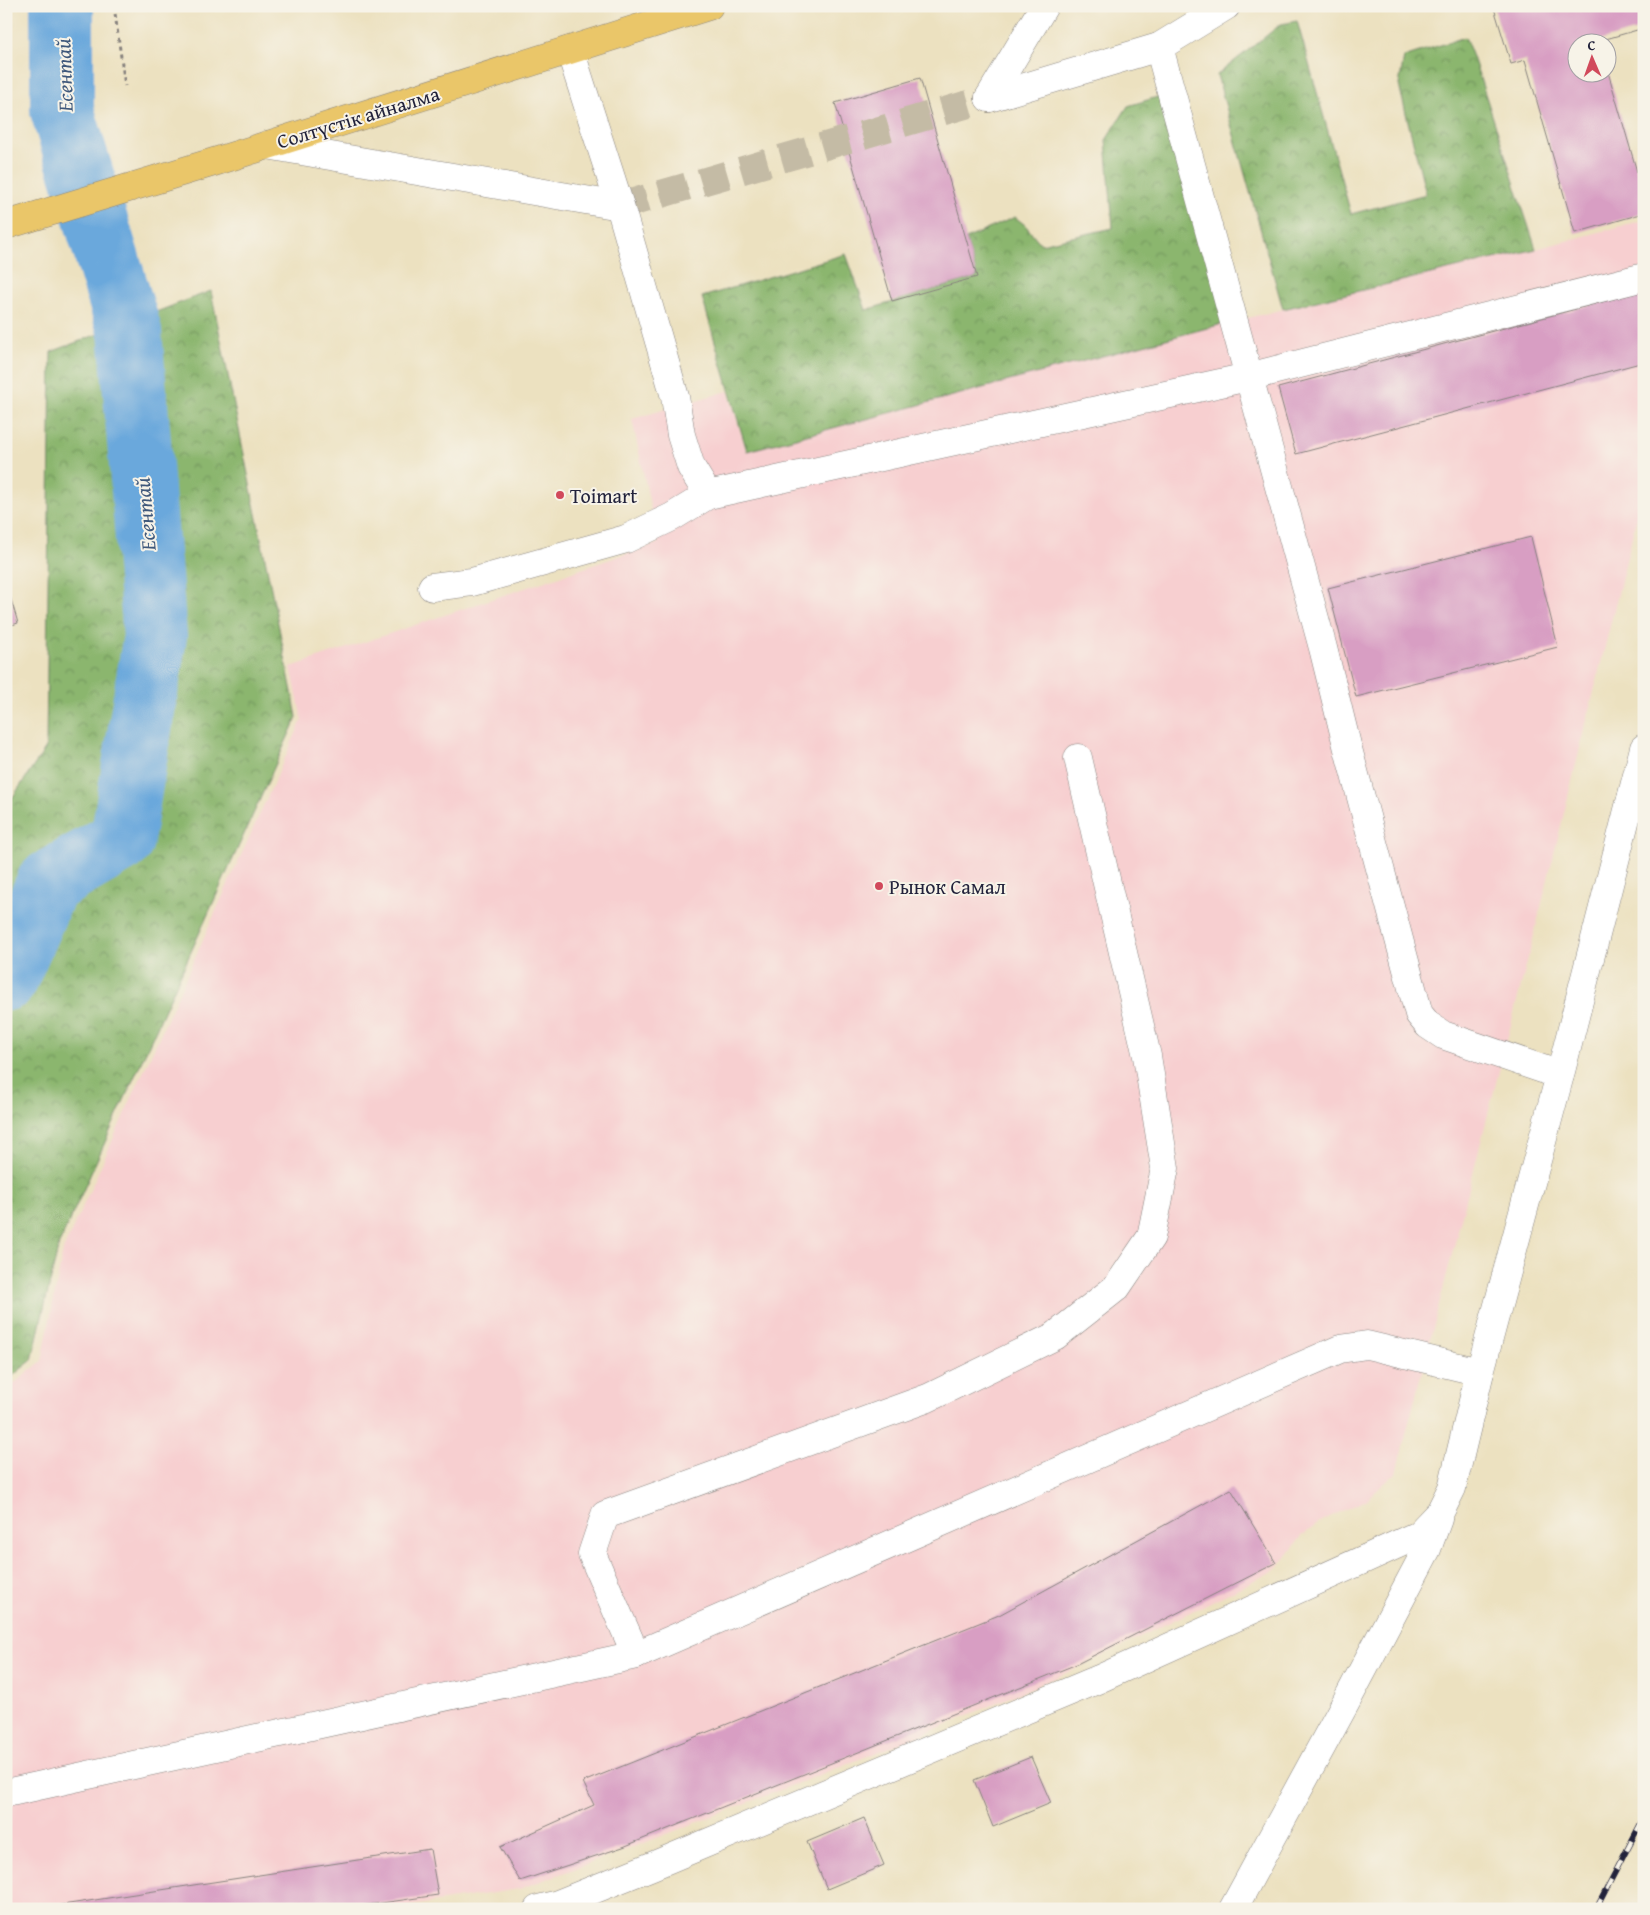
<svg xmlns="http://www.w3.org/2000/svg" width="1650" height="1915" viewBox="0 0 1650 1915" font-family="'Gentium Book Plus',serif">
<defs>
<pattern id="forest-crowns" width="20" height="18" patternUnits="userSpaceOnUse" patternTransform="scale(1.25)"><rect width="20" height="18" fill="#8bb66e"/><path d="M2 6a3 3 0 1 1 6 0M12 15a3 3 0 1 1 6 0" fill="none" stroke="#71945c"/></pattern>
</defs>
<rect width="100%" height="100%" fill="#f7f3e8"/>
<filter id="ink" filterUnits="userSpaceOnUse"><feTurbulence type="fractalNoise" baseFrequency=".02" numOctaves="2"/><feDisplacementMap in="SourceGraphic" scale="10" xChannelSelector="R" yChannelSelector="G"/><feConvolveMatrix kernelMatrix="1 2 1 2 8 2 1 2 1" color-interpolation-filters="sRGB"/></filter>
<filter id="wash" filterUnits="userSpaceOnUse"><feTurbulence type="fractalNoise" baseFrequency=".0096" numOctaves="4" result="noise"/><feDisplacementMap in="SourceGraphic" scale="20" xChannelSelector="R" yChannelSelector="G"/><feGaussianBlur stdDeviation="1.12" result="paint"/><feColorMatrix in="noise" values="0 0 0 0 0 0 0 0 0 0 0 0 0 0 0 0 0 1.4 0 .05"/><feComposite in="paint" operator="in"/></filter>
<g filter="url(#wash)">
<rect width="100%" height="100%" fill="#ece1c0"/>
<path fill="#f7cfd0" d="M1644 220V488L1536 927 1396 1473 1366 1500 1323 1520 1302 1536 1277 1569 1073 1670 924 1734 631 1848 519 1889 391 1909H6V1390L42 1361 63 1250 302 720 291 667 658 543 632 419 728 391 746 451 1226 323 1536 249Z"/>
<g fill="url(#forest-crowns)" stroke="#566c54">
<path d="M1297 21 1351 214 1426 194 1399 85 1404 57 1465 37 1473 57 1536 249 1283 309 1217 75 1281 24Z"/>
<path d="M1167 94 1226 323 747 451 702 297 846 254 866 310 977 277 966 239 1015 217 1025 225 1041 244 1113 228 1106 140 1128 106Z"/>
<path d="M211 291 297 717 59 1244 32 1360 6 1381V807L46 748 51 352Z"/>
</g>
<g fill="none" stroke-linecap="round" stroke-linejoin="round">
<path stroke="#6ba8dc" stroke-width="64" d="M6 979 48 883 122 840 155 636 130 332 62 110V6"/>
</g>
<g id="blocks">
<g fill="#d89ec3">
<path d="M1501 6H1643L1644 28 1599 41 1600 42H1578V72H1608L1644 196V213L1575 233 1525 60 1511 64 1494 8Z"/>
<path d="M920 78 977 277 892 301 835 103Z"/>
<path d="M1644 291V362L1296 454 1278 388Z"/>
<path d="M1531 537 1558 647 1356 697 1328 588Z"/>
<path d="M7 586 18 623 6 627V587Z"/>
<path d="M1231 1489 1276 1563 1077 1664 623 1847 520 1881 500 1847 594 1805 583 1782 999 1615Z"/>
<path d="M1031 1757 1051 1803 993 1827 974 1780Z"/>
<path d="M864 1818 884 1865 827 1889 807 1842Z"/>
<path d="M430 1849 438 1895 339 1909H36Z"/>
</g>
</g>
</g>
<g filter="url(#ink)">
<use href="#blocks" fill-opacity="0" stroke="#87827e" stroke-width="1"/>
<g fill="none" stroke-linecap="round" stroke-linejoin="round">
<path stroke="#c4bba5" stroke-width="28" stroke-dasharray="28 14" stroke-linecap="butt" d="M620 206 989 98"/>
<g stroke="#87827e" stroke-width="29">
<g id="minor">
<path d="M1159 47 1323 648 1347 745 1419 1014 1428 1025 1443 1035 1560 1075"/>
<path d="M570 50 620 206 675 397 681 435 691 467 708 495 1248 377 1644 277"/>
<path d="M989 98 1159 47 1226 6"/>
<path d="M989 98 1044 6"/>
<path d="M267 145 620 206"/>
<path d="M432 587 472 582 626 539 672 517 708 495"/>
<path d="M636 1655 592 1554 605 1515 928 1398 1055 1336 1117 1287 1151 1237 1165 1168 1147 1056 1078 758"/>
<path d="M6 1793 636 1655 1340 1349 1367 1345 1480 1372"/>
<path d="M538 1909 558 1904 652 1866 1099 1679 1418 1535 1440 1512 1452 1488 1480 1372 1560 1075 1644 748"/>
<path d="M1233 1909 1346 1702 1427 1549 1438 1519"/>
</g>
</g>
<g stroke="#87827e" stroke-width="29">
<path id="major" d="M6 225 214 162 709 6"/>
</g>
<path stroke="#87827e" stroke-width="3" stroke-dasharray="4 4" stroke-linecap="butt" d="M114 6 125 86"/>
<use href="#minor" stroke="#fff" stroke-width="28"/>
<use href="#major" stroke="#eac669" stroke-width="28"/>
<g stroke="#22223b" stroke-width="5.5">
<path id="rail" d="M1596 1909 1644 1817"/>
</g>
<use href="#rail" stroke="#f7f3e8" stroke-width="4" stroke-dasharray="11" stroke-linecap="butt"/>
</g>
</g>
<g fill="#d1495b" stroke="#f7f3e8" stroke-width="2">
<circle cx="560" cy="495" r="5"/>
<circle cx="879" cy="886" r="5"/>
</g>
<g text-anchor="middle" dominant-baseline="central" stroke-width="4" stroke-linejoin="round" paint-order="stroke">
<g font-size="20" fill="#22223b" stroke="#f7f3e8">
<text transform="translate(358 117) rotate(-17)">Солтүстік айналма</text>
</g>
<g font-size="20" fill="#22223b" stroke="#f7f3e8" text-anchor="start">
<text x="570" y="495">Toimart</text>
<text x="889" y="886">Рынок Самал</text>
</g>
<g font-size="21" font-style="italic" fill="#3f587b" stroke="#f7f3e8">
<text transform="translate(64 75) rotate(-92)">Есентай</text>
<text transform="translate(145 514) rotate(-95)">Есентай</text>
</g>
</g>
<rect width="1650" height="1915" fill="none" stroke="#f7f3e8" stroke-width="25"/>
<g transform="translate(1592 58) rotate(358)"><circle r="24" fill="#f7f3e8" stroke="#a29fa3"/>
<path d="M0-4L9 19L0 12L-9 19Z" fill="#d1495b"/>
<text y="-8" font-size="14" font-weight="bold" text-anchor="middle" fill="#22223b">С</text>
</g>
</svg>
